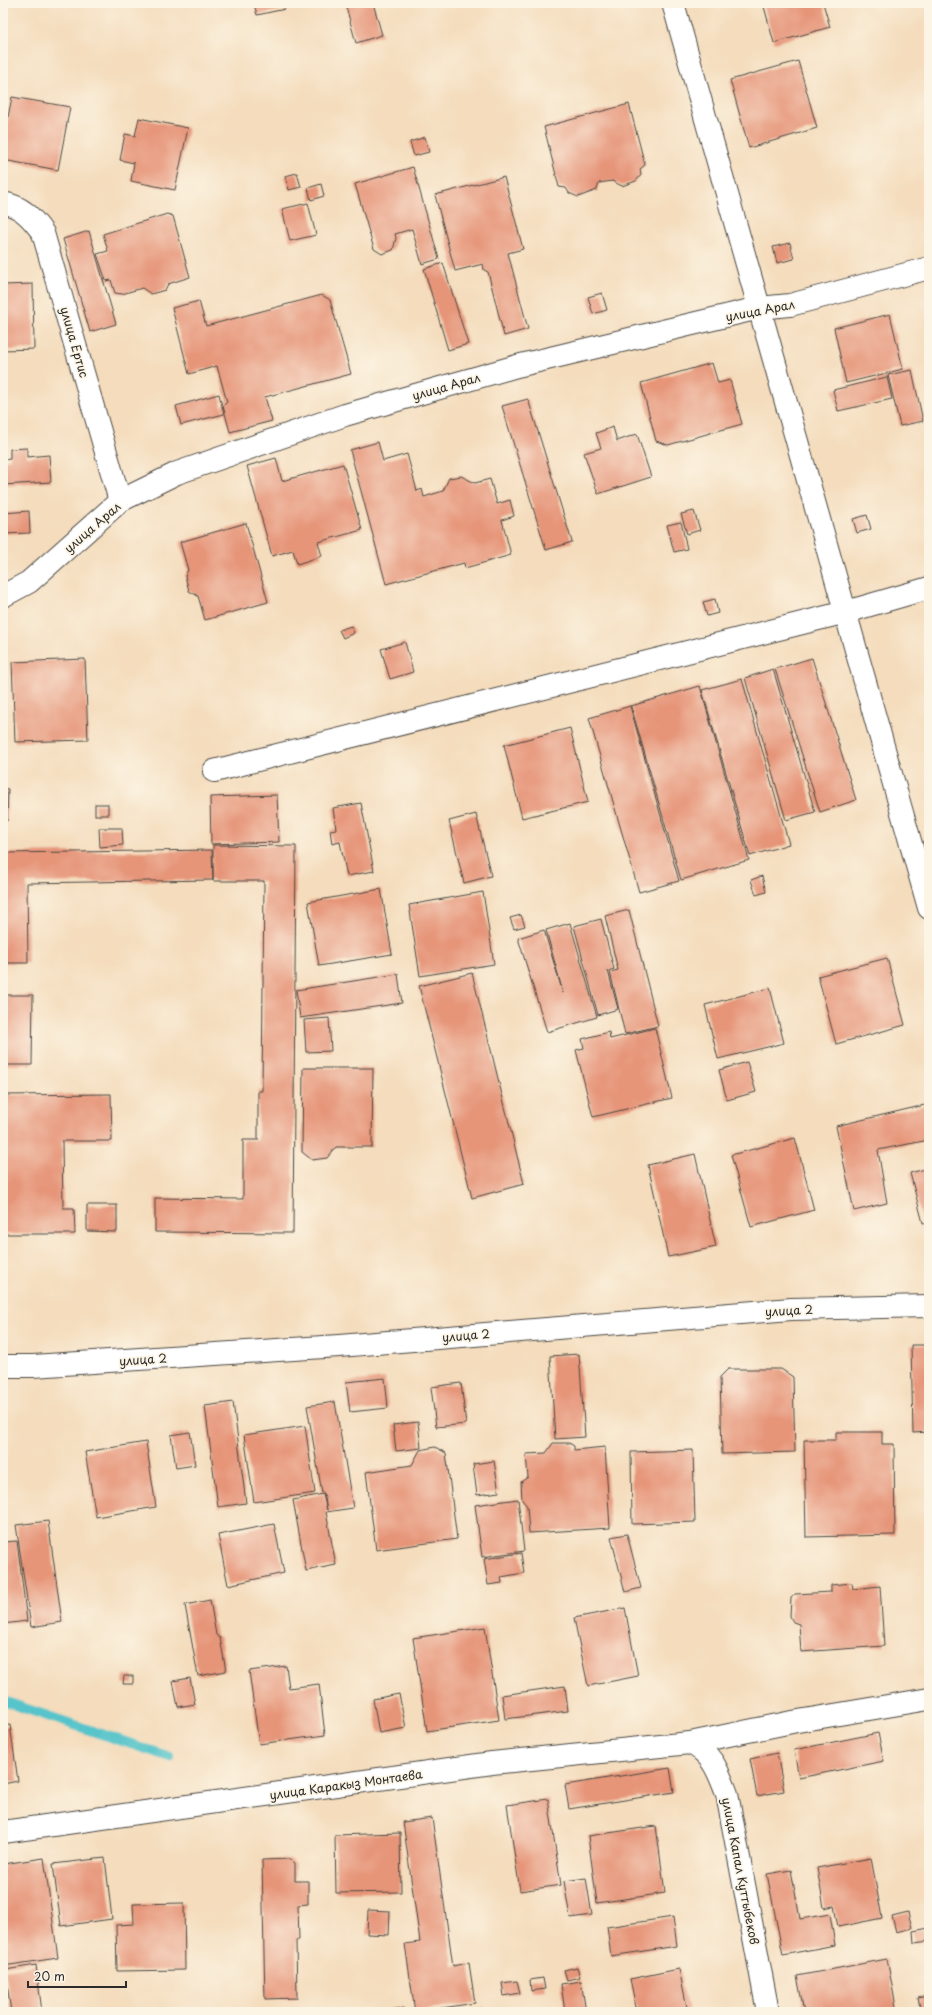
<svg xmlns="http://www.w3.org/2000/svg" width="932" height="2015" viewBox="0 0 932 2015" font-family="'Playpen Sans',sans-serif">
<rect width="100%" height="100%" fill="#fcf5e5"/>
<filter id="ink" filterUnits="userSpaceOnUse"><feTurbulence type="fractalNoise" baseFrequency=".025" numOctaves="2"/><feDisplacementMap in="SourceGraphic" scale="8" xChannelSelector="R" yChannelSelector="G"/><feConvolveMatrix kernelMatrix="1 2 1 2 8 2 1 2 1" color-interpolation-filters="sRGB"/></filter>
<filter id="wash" filterUnits="userSpaceOnUse"><feTurbulence type="fractalNoise" baseFrequency=".012" numOctaves="4" result="noise"/><feDisplacementMap in="SourceGraphic" scale="16" xChannelSelector="R" yChannelSelector="G"/><feGaussianBlur stdDeviation="0.9" result="paint"/><feColorMatrix in="noise" values="0 0 0 0 0 0 0 0 0 0 0 0 0 0 0 0 0 1.4 0 .05"/><feComposite in="paint" operator="in"/></filter>
<g filter="url(#wash)">
<rect width="100%" height="100%" fill="#f4dcbc"/>
<g fill="none" stroke-linecap="round" stroke-linejoin="round">
<path stroke="#56c4ca" stroke-width="10" d="M3 1701 170 1757"/>
</g>
<g id="blocks">
<g fill="#e69579">
<path d="M254 3H284L285 9 257 15Z"/>
<path d="M345 3H373L382 35 356 43Z"/>
<path d="M763 3H823L830 27 774 43Z"/>
<path d="M798 61 817 128 749 148 730 80Z"/>
<path d="M12 97 70 107 58 170 3 160 5 142 3 141V121L7 122Z"/>
<path d="M629 104 645 165 640 169 641 175 636 181 622 186 612 181 599 183 597 190 578 197 569 193 566 188 559 187 544 127Z"/>
<path d="M139 118 188 128 175 190 131 181 134 163 120 160 125 134 135 136Z"/>
<path d="M425 137 429 152 414 156 410 142Z"/>
<path d="M413 167 439 259 422 264 412 229 395 234 396 238 393 250 382 254 374 249 355 184Z"/>
<path d="M297 173 301 187 289 190 285 176Z"/>
<path d="M504 177 523 249 508 253 528 329 504 336 488 272 484 270 483 264 455 271 435 195Z"/>
<path d="M321 184 324 196 311 200 308 188Z"/>
<path d="M308 203 316 235 290 241 282 209Z"/>
<path d="M167 214 173 216 190 277 168 284 165 290 151 294 142 288 122 294 115 293 111 280 106 281 97 254 108 251 103 234Z"/>
<path d="M89 231 116 324 90 332 63 239Z"/>
<path d="M790 243 794 259 777 263 773 247Z"/>
<path d="M443 263 468 344 448 350 424 269Z"/>
<path d="M33 284 34 349 3 350V285Z"/>
<path d="M602 293 607 310 593 314 588 297Z"/>
<path d="M322 295 330 300 351 374 265 397 272 421 230 432 223 406 227 402 217 366 189 374 172 308 199 301 206 326Z"/>
<path d="M890 314 903 369 846 383 834 328Z"/>
<path d="M712 363 718 383 730 380 742 424 668 445 656 441 641 383Z"/>
<path d="M912 370 923 421 900 426 888 375Z"/>
<path d="M887 377 892 399 838 411 833 390Z"/>
<path d="M219 394 224 414 181 425 176 406Z"/>
<path d="M528 399 572 542 546 550 502 406Z"/>
<path d="M613 427 617 441 637 434 651 477 598 494 584 453 601 448 596 433Z"/>
<path d="M378 442 383 461 407 454 417 491 422 489 424 497 443 491 449 478 461 476 475 483 490 479 497 504 510 500 514 516 502 520 511 555 465 568 464 563 386 584 350 450Z"/>
<path d="M27 448V457L49 455 51 482 3 485V460L10 459V449Z"/>
<path d="M276 458 282 481 343 464 362 530 318 542 322 556 297 564 293 550 272 556 247 466Z"/>
<path d="M29 511 30 533 3 534V513Z"/>
<path d="M694 511 700 530 687 534 681 514Z"/>
<path d="M867 515 871 529 857 533 853 519Z"/>
<path d="M681 522 687 549 674 552 667 525Z"/>
<path d="M246 523 268 602 205 620 198 596 189 591 185 576 188 570 180 542Z"/>
<path d="M715 599 718 613 707 616 703 602Z"/>
<path d="M351 626 354 633 343 638 339 630Z"/>
<path d="M405 642 413 672 390 679 381 649Z"/>
<path d="M812 658 856 800 820 812 775 669Z"/>
<path d="M85 659 88 740 15 742 12 662Z"/>
<path d="M773 669 815 812 786 820 745 678Z"/>
<path d="M742 679 789 844 750 856 702 690Z"/>
<path d="M700 686 749 860 681 880 631 706Z"/>
<path d="M630 706 679 881 639 892 589 718Z"/>
<path d="M570 728 588 802 522 818 504 745Z"/>
<path d="M3 789H8L7 821H3Z"/>
<path d="M277 795 279 842 211 844 210 797Z"/>
<path d="M361 803 374 871 347 876 340 842 332 844 330 830 336 829 333 808Z"/>
<rect x="95" y="804" width="13" height="11"/>
<path d="M476 814 491 876 464 883 449 821Z"/>
<path d="M99 828H122L123 845 100 847Z"/>
<path d="M213 845 296 846 293 1233 155 1232V1198L243 1199V1140H258V1091H262L264 881H213Z"/>
<path d="M212 850 213 880 27 883 28 963H3V853Z"/>
<path d="M762 876 766 892 756 895 751 880Z"/>
<path d="M381 889 392 954 319 966 308 902Z"/>
<path d="M483 892 494 964 420 976 409 905Z"/>
<path d="M629 910 658 1026 625 1034 610 972 618 970 605 916Z"/>
<path d="M521 915 525 926 514 929 510 918Z"/>
<path d="M601 919 614 969 608 971 618 1009 598 1015 574 926Z"/>
<path d="M570 923 597 1017 547 1032 518 938 544 930 563 993 546 930Z"/>
<path d="M887 958 905 1025 836 1044 818 976Z"/>
<path d="M472 973 524 1184 472 1198 419 986Z"/>
<path d="M398 974 402 1003 300 1018 296 990Z"/>
<path d="M770 988 784 1043 718 1059 705 1005Z"/>
<path d="M3 995H33L32 1065H3Z"/>
<path d="M329 1018 331 1051 306 1052 304 1020Z"/>
<path d="M655 1028 672 1098 593 1117 576 1050 584 1048 582 1039 609 1032 610 1039Z"/>
<path d="M747 1062 756 1092 727 1100 719 1070Z"/>
<path d="M303 1068H373L372 1147H336L327 1158 312 1160 302 1152Z"/>
<path d="M111 1094 112 1141H62L63 1208H74L75 1234H3V1095Z"/>
<path d="M929 1104V1140L878 1150 887 1203 854 1211 836 1126Z"/>
<path d="M795 1138 814 1210 751 1227 731 1155Z"/>
<path d="M695 1154 716 1247 668 1257 648 1165Z"/>
<path d="M929 1168V1222L923 1223 910 1173Z"/>
<path d="M87 1205H117V1232L87 1231Z"/>
<path d="M911 1345H929V1432L913 1433Z"/>
<path d="M579 1354 585 1437 555 1439 550 1356Z"/>
<path d="M728 1369H781L793 1377 795 1452 722 1454 720 1377Z"/>
<path d="M385 1378 388 1408 350 1412 346 1382Z"/>
<path d="M461 1383 466 1424 436 1427 431 1387Z"/>
<path d="M233 1402 246 1503 218 1507 205 1406Z"/>
<path d="M335 1402 353 1508 326 1512 336 1565 306 1571 293 1500 323 1494 327 1510 324 1493H322L307 1406Z"/>
<path d="M418 1422 421 1448 396 1451 393 1425Z"/>
<path d="M305 1426 315 1493 254 1502 244 1435Z"/>
<path d="M190 1432 195 1465 176 1468 171 1435Z"/>
<path d="M836 1432H882V1444H894L895 1535 806 1537 804 1440H836Z"/>
<path d="M146 1442 156 1507 96 1517 85 1452Z"/>
<path d="M553 1443H569L574 1446V1450L605 1447 610 1528 529 1533 527 1506 522 1500 521 1482 528 1477 526 1454 546 1453Z"/>
<path d="M435 1447 446 1453 457 1539 376 1550 366 1472 412 1465 420 1450Z"/>
<path d="M693 1450 695 1522 632 1524 631 1452Z"/>
<path d="M494 1461 499 1492 477 1495 473 1464Z"/>
<path d="M518 1499 524 1551 482 1557 475 1505Z"/>
<path d="M48 1521 62 1622 31 1627 16 1525Z"/>
<path d="M274 1524 284 1573 228 1585 218 1535Z"/>
<path d="M627 1534 641 1588 625 1592 611 1537Z"/>
<path d="M17 1541 27 1621 3 1624V1542Z"/>
<path d="M521 1553 524 1573 501 1577 502 1583 488 1585 484 1559Z"/>
<path d="M852 1583 853 1589 880 1586 884 1646 801 1652 799 1624 793 1622 790 1616 791 1598 795 1594 831 1592V1585Z"/>
<path d="M210 1600 216 1635 220 1638 226 1671 198 1676 185 1605Z"/>
<path d="M625 1608 638 1676 588 1686 574 1618Z"/>
<path d="M485 1627 499 1720 427 1731 413 1638Z"/>
<path d="M286 1666 289 1688 319 1684 325 1735 259 1744 249 1671Z"/>
<path d="M124 1676H133V1684H123Z"/>
<path d="M190 1678 195 1704 178 1707 173 1681Z"/>
<path d="M565 1686 568 1711 505 1719 502 1695Z"/>
<path d="M399 1694 406 1728 379 1733 373 1699Z"/>
<path d="M10 1725 18 1781 3 1784V1726Z"/>
<path d="M878 1733 884 1761 799 1778 794 1750Z"/>
<path d="M777 1753 784 1791 757 1796 750 1759Z"/>
<path d="M670 1768 674 1792 569 1809 565 1785Z"/>
<path d="M548 1799 561 1885 520 1891 507 1805Z"/>
<path d="M432 1818 453 1966 469 1963 475 2003 415 2012 405 1944 420 1942 403 1822Z"/>
<path d="M656 1826 665 1893 597 1903 588 1836Z"/>
<path d="M400 1833 401 1892 336 1893 335 1835Z"/>
<path d="M44 1858 58 1958 3 1966V1864Z"/>
<path d="M105 1858 112 1919 61 1926 53 1864Z"/>
<path d="M871 1858 882 1918 838 1927 834 1906 824 1908 817 1868Z"/>
<path d="M290 1859 295 1863V1881H308V1904L298 1905 299 1940H296L297 1998 265 1999 262 1860Z"/>
<path d="M791 1870 800 1919 830 1914 835 1945 783 1955 767 1874Z"/>
<path d="M586 1878 592 1915 570 1918 564 1881Z"/>
<path d="M184 1903 185 1970 117 1971 116 1925 134 1924 133 1904Z"/>
<path d="M368 1910 390 1911 389 1935 367 1934Z"/>
<path d="M908 1912 912 1928 896 1932 892 1916Z"/>
<path d="M673 1917 677 1946 611 1956 607 1927Z"/>
<path d="M929 1928V1941L914 1943 913 1931Z"/>
<path d="M887 1959 897 2012H804L797 1976Z"/>
<path d="M36 1965 42 2012H11L5 1970Z"/>
<path d="M577 1967 580 1977 567 1980 564 1970Z"/>
<path d="M679 1969 688 2012H637L630 1979Z"/>
<path d="M543 1978 545 1989 531 1991 530 1980Z"/>
<path d="M517 1981 520 1993 504 1996 502 1983Z"/>
<path d="M581 1981 586 2012H565L561 1984Z"/>
<path d="M929 1996V2012H921L918 1998Z"/>
<path d="M403 2008 404 2012H380V2011Z"/>
<path d="M482 2008 483 2012H457V2011Z"/>
</g>
</g>
</g>
<g filter="url(#ink)">
<use href="#blocks" fill-opacity="0" stroke="#494641" stroke-width="1"/>
<g fill="none" stroke-linecap="round" stroke-linejoin="round">
<g stroke="#494641" stroke-width="24">
<g id="minor">
<path d="M673 3 929 908"/>
<path d="M3 203C22 206 32 218 43 233L120 501"/>
<path d="M3 596 29 582 120 501 177 473 345 415 517 366 759 308 790 305 929 268"/>
<path d="M214 771 846 612 929 588"/>
<path d="M3 1366H33L339 1346 791 1309 929 1306"/>
<path d="M690 1743C713 1754 718 1771 727 1794L768 2012"/>
<path d="M3 1832 492 1763 690 1743 792 1722 929 1699"/>
</g>
</g>
<use href="#minor" stroke="#fff" stroke-width="22"/>
</g>
</g>
<g text-anchor="middle" dominant-baseline="central" stroke-width="3.5" stroke-linejoin="round" paint-order="stroke">
<g font-size="12" fill="#2b2b2b" stroke="#fcf5e5">
<text transform="translate(760 310) rotate(-11)">улица Арал</text>
<text transform="translate(75 342) rotate(74)">улица Ертис</text>
<text transform="translate(446 386) rotate(-16)">улица Арал</text>
<text transform="translate(92 527) rotate(-41)">улица Арал</text>
<text transform="translate(789 1310) rotate(-3)">улица 2</text>
<text transform="translate(466 1335) rotate(-5)">улица 2</text>
<text transform="translate(143 1359) rotate(-4)">улица 2</text>
<text transform="translate(346 1784) rotate(-8)">улица Каракыз Монтаева</text>
<text transform="translate(741 1871) rotate(79)">улица Капал Куттыбеков</text>
</g>
</g>
<rect width="932" height="2015" fill="none" stroke="#fcf5e5" stroke-width="16"/>
<path d="M28 1981v6h98v-6" fill="none" stroke="#2b2b2b" stroke-width="2"/>
<text x="34" y="1981" font-size="12" fill="#2b2b2b" stroke="#fcf5e5" stroke-width="3" paint-order="stroke">20 m</text>
</svg>
